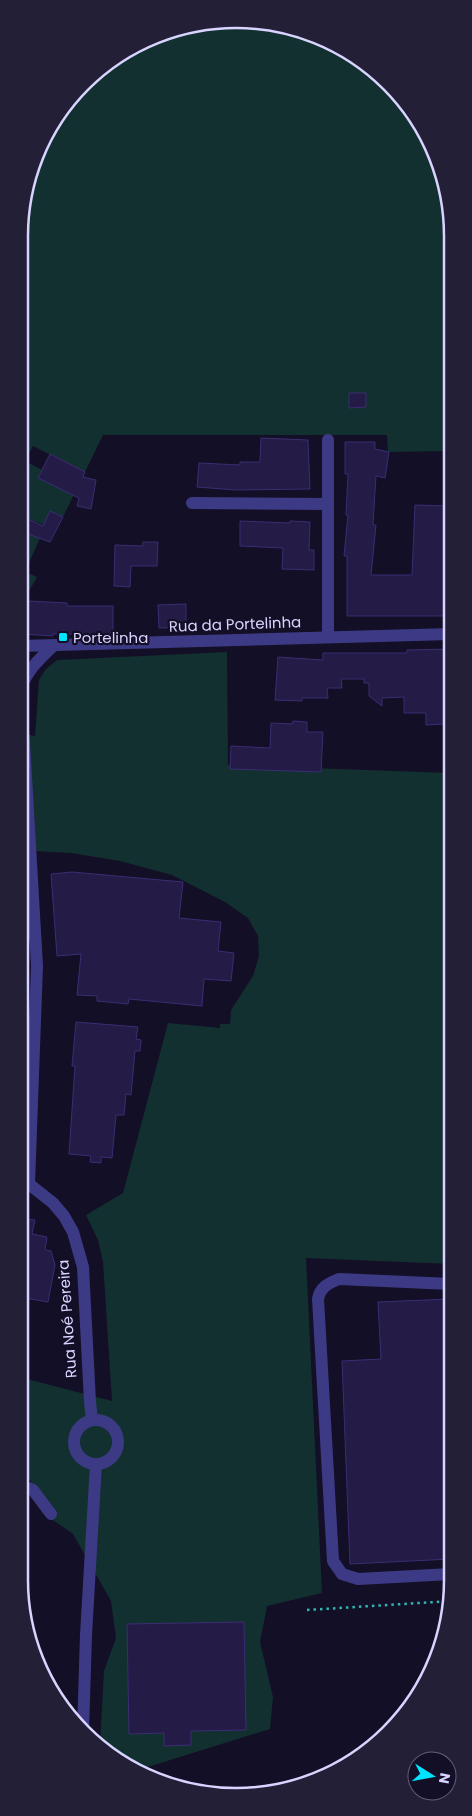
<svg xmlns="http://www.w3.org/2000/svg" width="472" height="1816" viewBox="0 0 472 1816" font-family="Poppins,sans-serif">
<rect width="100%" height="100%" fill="#130f26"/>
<g fill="#12302f">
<path d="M265 21 332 41 390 83 431 140 451 208V438H448V451L388 452 387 435H103L85 472 33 446 25 461 42 470 38 478 79 484 63 517 44 525 20 515 21 207 48 127 104 63 180 26Z"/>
<path d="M20 531 40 538 25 572 37 577 24 600 20 597Z"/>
<path d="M227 652 228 765 451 773V1264L306 1258 322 1593 267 1606 260 1642 273 1697 270 1729 135 1771 100 1744 104 1671 116 1638 111 1601 73 1534 44 1514 30 1480H24L19 1477V1377L112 1401 103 1262 98 1240 86 1215 123 1193 168 1023 220 1028V1024H230L231 1010 253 976 259 956 258 936 248 918 225 902 172 875 120 861 71 853 35 851 34 807 20 804V733L35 736 39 680 46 669 57 660Z"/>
</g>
<g fill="#241b47" stroke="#3b2d73">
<path d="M349 393H366V407L349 408Z"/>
<path d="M261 438 308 440 310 489 236 490 197 487 199 463 240 465V462H260Z"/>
<path d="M345 442H375V449L389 452 385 478 376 476 373 525H376L371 575H412L415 505 451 506V616H347V556H344L348 515H346L348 474H345Z"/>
<path d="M50 454 85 472 83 477 96 480 91 509 77 506 79 498 38 478Z"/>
<path d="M50 511 63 517 50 542 20 531V515L43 526Z"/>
<path d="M240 521 290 523V521L310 522 309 550H314V570L282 569 283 548 240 546Z"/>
<path d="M143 542H158L157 566H131L130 587 114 586 115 545 143 546Z"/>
<path d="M28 601 67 603V606H113V634H53V636L20 634V602L27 606Z"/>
<path d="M186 604V627L159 628 158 605Z"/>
<path d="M451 649V714L443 724 426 725V713H404V697L382 698V706L369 696V683H364V679H341L342 688H327L328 698H302V701L275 700 278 657 323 660V653H407V650Z"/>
<path d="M293 721 307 722V732H323L321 772 230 769 231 746 270 748 271 723 292 724Z"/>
<path d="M72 872 183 882 179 918 221 922 218 951 234 953 231 981 204 979 202 1006 129 999 128 1004 97 1001V996L77 995 81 954 57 956 51 874Z"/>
<path d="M76 1022 138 1027 136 1039 141 1040 140 1051H135L131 1095 126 1094 124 1115H116L112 1158 101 1157V1163L90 1162 91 1156 69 1154 75 1066H72Z"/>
<path d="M19 1218 35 1220 32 1234 47 1237 45 1250 51 1251 55 1265 48 1302 19 1297Z"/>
<path d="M451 1299V1559L350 1564 342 1361 381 1359 378 1302Z"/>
<path d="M244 1622 246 1730 191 1731V1745L164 1746V1733L129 1734 127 1624Z"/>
</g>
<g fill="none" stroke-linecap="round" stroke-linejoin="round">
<path stroke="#2fb8b0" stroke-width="2.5" stroke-dasharray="2.5 4" stroke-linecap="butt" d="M307 1610 451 1601"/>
<g stroke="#3d3a85" stroke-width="12">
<path d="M192 503 328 504"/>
<path d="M328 637V440"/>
<path d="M20 646 451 634"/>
<path d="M20 690C27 671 38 660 53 646"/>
<path d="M20 694 24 742 37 966 29 1184"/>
<path d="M20 932 35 935"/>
<path d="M19 1182 29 1184 53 1203 64 1216 73 1232 83 1267 90 1402 92 1420"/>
<circle cx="96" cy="1442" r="22"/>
<path d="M19 1485 33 1490 51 1514"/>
<path d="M451 1574 358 1579 342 1574 333 1561 318 1299C320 1287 329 1283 339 1279L451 1284"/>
<path d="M83 1731 86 1635 96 1464"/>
</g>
</g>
<rect fill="#00e5ff" stroke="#130f26" stroke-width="2" x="58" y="632" width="10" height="10" rx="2.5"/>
<g text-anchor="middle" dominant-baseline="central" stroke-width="4.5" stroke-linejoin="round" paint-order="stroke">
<g font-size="15" fill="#d9d4ff" stroke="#130f26">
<text transform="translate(235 624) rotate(-2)">Rua da Portelinha</text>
<text transform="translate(67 1319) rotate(-94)">Rua Noé Pereira</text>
</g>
<g font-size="15" fill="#d9d4ff" stroke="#130f26" text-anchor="start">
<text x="73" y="637">Portelinha</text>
</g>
</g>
<path d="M0 0H472V1816H0ZM236 28H236A208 208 0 0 1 444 236V1580A208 208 0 0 1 236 1788H236A208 208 0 0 1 28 1580V236A208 208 0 0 1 236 28Z" fill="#231f37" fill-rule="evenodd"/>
<path fill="none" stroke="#d9d4ff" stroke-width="2.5" d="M236 28H236A208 208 0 0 1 444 236V1580A208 208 0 0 1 236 1788H236A208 208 0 0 1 28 1580V236A208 208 0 0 1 236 28Z"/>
<g transform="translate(432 1776) rotate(101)"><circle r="24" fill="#130f26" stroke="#625e7d"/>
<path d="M0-4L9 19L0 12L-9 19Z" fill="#00e5ff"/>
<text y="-8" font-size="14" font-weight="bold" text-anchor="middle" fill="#d9d4ff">N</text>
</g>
</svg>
